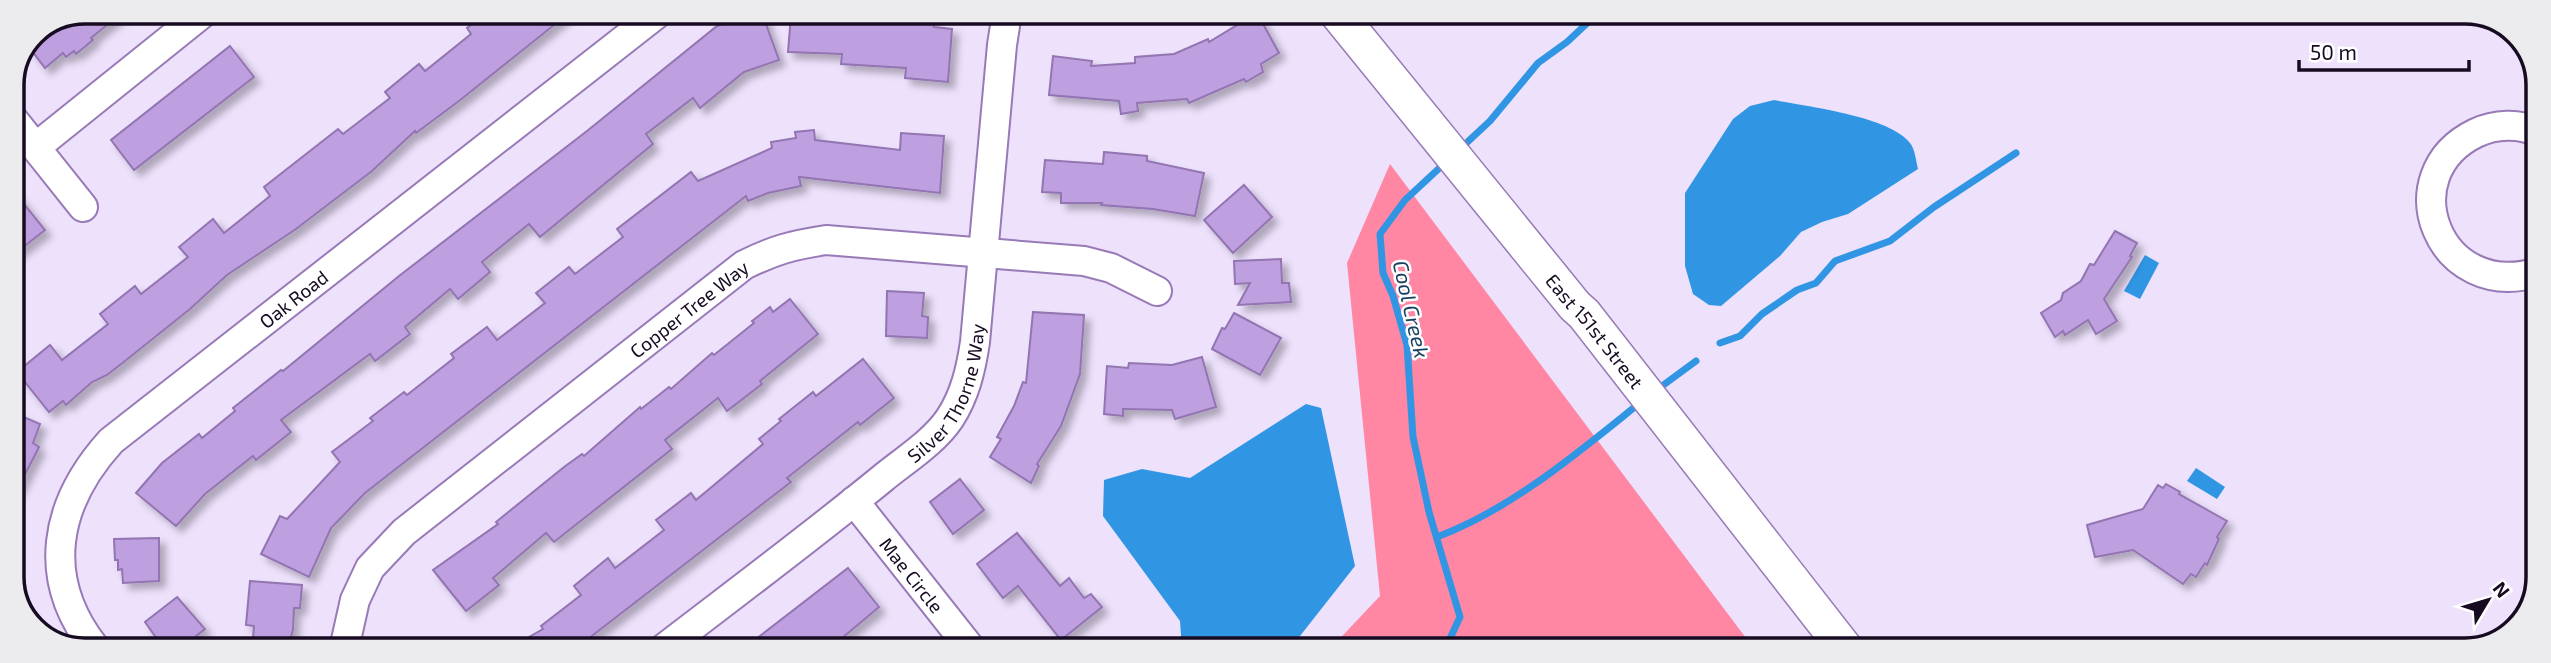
<svg xmlns="http://www.w3.org/2000/svg" width="2551" height="663" viewBox="0 0 2551 663" font-family="'Exo 2',sans-serif">
<defs>
<filter id="shadow"><feDropShadow dx="6" dy="6" stdDeviation="3.5" flood-color="#0004"/></filter>
</defs>
<rect width="100%" height="100%" fill="#ede1fc"/>
<path fill="#ff87a4" d="M1390 164 1755 650H1329L1380 596 1347 263Z"/>
<g fill="#3096e4">
<path d="M1774 100C1808 107 1889 116 1910 143 1915 149 1916 161 1918 169L1848 214 1822 222 1801 232 1780 256 1721 306 1709 305 1693 294 1685 266V193L1733 119 1750 106Z"/>
<path d="M2145 255 2159 263 2140 299 2124 291Z"/>
<path d="M1306 404 1321 408 1355 566 1289 650 1182 649 1180 621 1103 516 1104 480 1142 469 1190 478Z"/>
<path d="M2196 468 2225 487 2217 499 2187 481Z"/>
</g>
<g fill="none" stroke-linecap="round" stroke-linejoin="round">
<g stroke="#3096e4" stroke-width="7">
<path d="M1461 148 1490 121 1538 63 1567 42 1597 14"/>
<path d="M1720 343 1740 336 1762 314 1797 290 1816 283 1835 261 1890 241 1934 207 2016 153"/>
<path d="M1662 386 1696 361"/>
<path d="M1437 537C1511 509 1575 455 1636 406"/>
<path d="M1442 650 1446 647 1460 617 1429 512 1413 437 1407 345 1393 296 1383 273 1380 234 1405 200 1447 161"/>
</g>
</g>
<g fill="#be9fdf" stroke="#9274b1" stroke-width="2" filter="url(#shadow)">
<path d="M86 12H123L91 38 93 40 76 54 74 51 66 57 63 53 45 68 29 47 34 34Z"/>
<path d="M486 13H569L459 101 416 133 415 131 372 171 296 229 227 275 190 309 125 361 107 375 92 382 66 405 63 401 49 412 17 372 50 345 62 360 108 324 100 314 135 286 141 294 188 257 179 247 213 219 224 233 270 196 264 187 338 129 343 134 390 98 385 92 419 64 425 71 471 34 467 28Z"/>
<path d="M756 13H762L779 60 744 72 700 108 693 98 646 134 653 144 540 237 529 224 482 262 490 272 458 299 450 289 405 327 410 334 375 361 370 354 281 420 291 432 256 460 253 456 205 494 176 526 136 493 162 463 199 434 202 438 235 411 233 408 281 370 283 371 399 276 587 131 717 26Z"/>
<path d="M805 13 888 15V20L933 23 934 27 952 29 948 82 905 78 906 68 841 64 842 54 788 52 791 15 805 17Z"/>
<path d="M1257 13 1279 53 1261 64 1263 72 1246 82 1244 79 1189 103 1187 99 1137 103 1138 111 1121 114 1119 101 1049 95 1053 56 1092 61 1091 66 1135 63V57L1174 54 1208 39 1209 42Z"/>
<path d="M230 46 254 77 134 170 111 140Z"/>
<path d="M814 130 815 140 900 150 901 133 944 136 940 193 799 177 801 186 768 193 748 201 746 196 365 493 331 528 309 577 261 554 280 516 287 519 340 462 332 452 373 421 370 418 404 392 407 395 454 358 451 354 487 327 497 340 545 303 536 293 569 267 575 274 623 237 617 229 691 172 698 181 772 148 771 142 796 138 795 132Z"/>
<path d="M1104 152 1147 156V161L1204 173 1195 216 1153 209 1101 205 1102 203H1061V193L1042 192 1045 160 1103 164Z"/>
<path d="M1244 185 1272 217 1233 253 1204 220Z"/>
<path d="M12 189 45 230 12 256Z"/>
<path d="M2115 231 2137 243 2130 256 2132 257 2104 299 2117 321 2096 334 2088 320 2065 335 2063 331 2055 337 2041 313 2061 300 2063 293 2081 281 2090 264 2094 265Z"/>
<path d="M1281 259 1282 283H1289L1291 302 1238 305 1250 283 1235 284 1234 261Z"/>
<path d="M887 291 924 293 922 316 928 317 927 338 886 336Z"/>
<path d="M790 299 818 334 760 381 762 384 727 411 718 398 665 440 672 449 554 542 546 533 493 578 499 585 466 611 433 570 498 524 496 522 564 467 582 454 584 456 640 407 641 409 669 387 671 389 712 353 714 355 754 323 752 321 770 307 773 312Z"/>
<path d="M1033 312 1084 315 1080 374 1061 426 1037 464 1039 466 1031 483 990 457 1001 439 997 437 1014 406 1023 382 1026 383Z"/>
<path d="M1234 313 1281 338 1260 375 1212 349 1222 328 1225 329Z"/>
<path d="M1202 357 1216 407 1175 419 1172 410 1123 409V416L1104 414 1107 366 1128 368 1129 363 1172 365Z"/>
<path d="M863 359 894 398 860 425 858 422 787 478 791 482 575 649H508L543 629 541 626 581 595 574 586 608 558 615 568 664 530 656 520 691 493 696 500 763 444 759 439 781 421 779 419 813 392 816 396Z"/>
<path d="M12 412 40 424 33 443 39 447 12 500Z"/>
<path d="M960 479 984 510 953 534 930 502Z"/>
<path d="M2166 484 2180 492 2179 494 2227 521 2217 537 2219 539 2207 565 2205 563 2196 577 2191 574 2183 584 2133 550 2095 557 2087 525 2143 509 2158 485 2163 488Z"/>
<path d="M1017 533 1060 586 1069 578 1084 598 1091 594 1102 607 1061 640 1018 586 1003 598 977 564Z"/>
<path d="M159 538V581L123 583 122 569 118 570V560H115L114 539Z"/>
<path d="M848 568 879 607 829 649H743Z"/>
<path d="M250 581 302 585 300 608H294L293 629 288 649H252L254 626 246 625Z"/>
<path d="M177 597 205 629 181 648H169L159 638 157 639 145 622Z"/>
</g>
<g fill="none" stroke-linecap="round" stroke-linejoin="round">
<g stroke="#987ab7" stroke-width="32">
<g id="minor">
<path d="M12 118 83 207"/>
<path d="M36 147 204 12"/>
<path d="M2538 272C2439 303 2389 175 2476 133 2495 124 2519 123 2538 132"/>
<path id="s1" d="M854 501 971 649"/>
<path id="s2" d="M95 648C40 578 54 504 111 441L658 13"/>
<path id="s3" d="M344 649 355 600 370 568 404 532 744 265C774 250 793 245 826 240L1084 261 1111 268 1157 291"/>
<path id="s4" d="M663 649C737 592 811 537 883 478 905 460 934 442 950 418 965 395 971 369 975 342L1002 45 1007 13"/>
</g>
</g>
<g stroke="#987ab7" stroke-width="38">
<g id="tertiary">
<path id="s5" d="M1338 14 1575 306 1584 314 1846 650"/>
</g>
</g>
<use href="#minor" stroke="#fff" stroke-width="28"/>
<use href="#tertiary" stroke="#fff" stroke-width="35"/>
</g>
<g text-anchor="middle" dominant-baseline="central" stroke-width="5" stroke-linejoin="round" paint-order="stroke">
<g font-size="19" fill="#170b22" stroke="#fff">
<text stroke="none"><textPath href="#s2" startOffset="460">Oak Road</textPath></text>
<text stroke="none"><textPath href="#s3" startOffset="497">Copper Tree Way</textPath></text>
<text stroke="none"><textPath href="#s5" startOffset="408">East 151st Street</textPath></text>
<text stroke="none"><textPath href="#s4" startOffset="390">Silver Thorne Way</textPath></text>
<text stroke="none"><textPath href="#s1" startOffset="94">Mae Circle</textPath></text>
</g>
<g font-size="21" font-style="italic" fill="#194060" stroke="#fff">
<text transform="translate(1412 309) rotate(77)">Cool Creek</text>
</g>
</g>
<path d="M0 0H2551V663H0ZM85 24H2465A61 61 0 0 1 2526 85V577A61 61 0 0 1 2465 638H85A61 61 0 0 1 24 577V85A61 61 0 0 1 85 24Z" fill="#ecebed" fill-rule="evenodd"/>
<path fill="none" stroke="#170b22" stroke-width="3.5" d="M85 24H2465A61 61 0 0 1 2526 85V577A61 61 0 0 1 2465 638H85A61 61 0 0 1 24 577V85A61 61 0 0 1 85 24Z"/>
<g transform="translate(2488 600) rotate(52)" stroke="#ffffff" stroke-width="5" paint-order="stroke">
<path d="M0-5L12 26L0 18L-12 26Z" fill="#170b22"/>
<text y="-10" font-size="19" font-weight="bold" text-anchor="middle" fill="#170b22">N</text>
</g>
<path d="M2299 60v10h170v-10" fill="none" stroke="#170b22" stroke-width="3.5"/>
<text x="2310" y="60" font-size="21" fill="#170b22" stroke="#ffffff" stroke-width="5" paint-order="stroke">50 m</text>
</svg>
